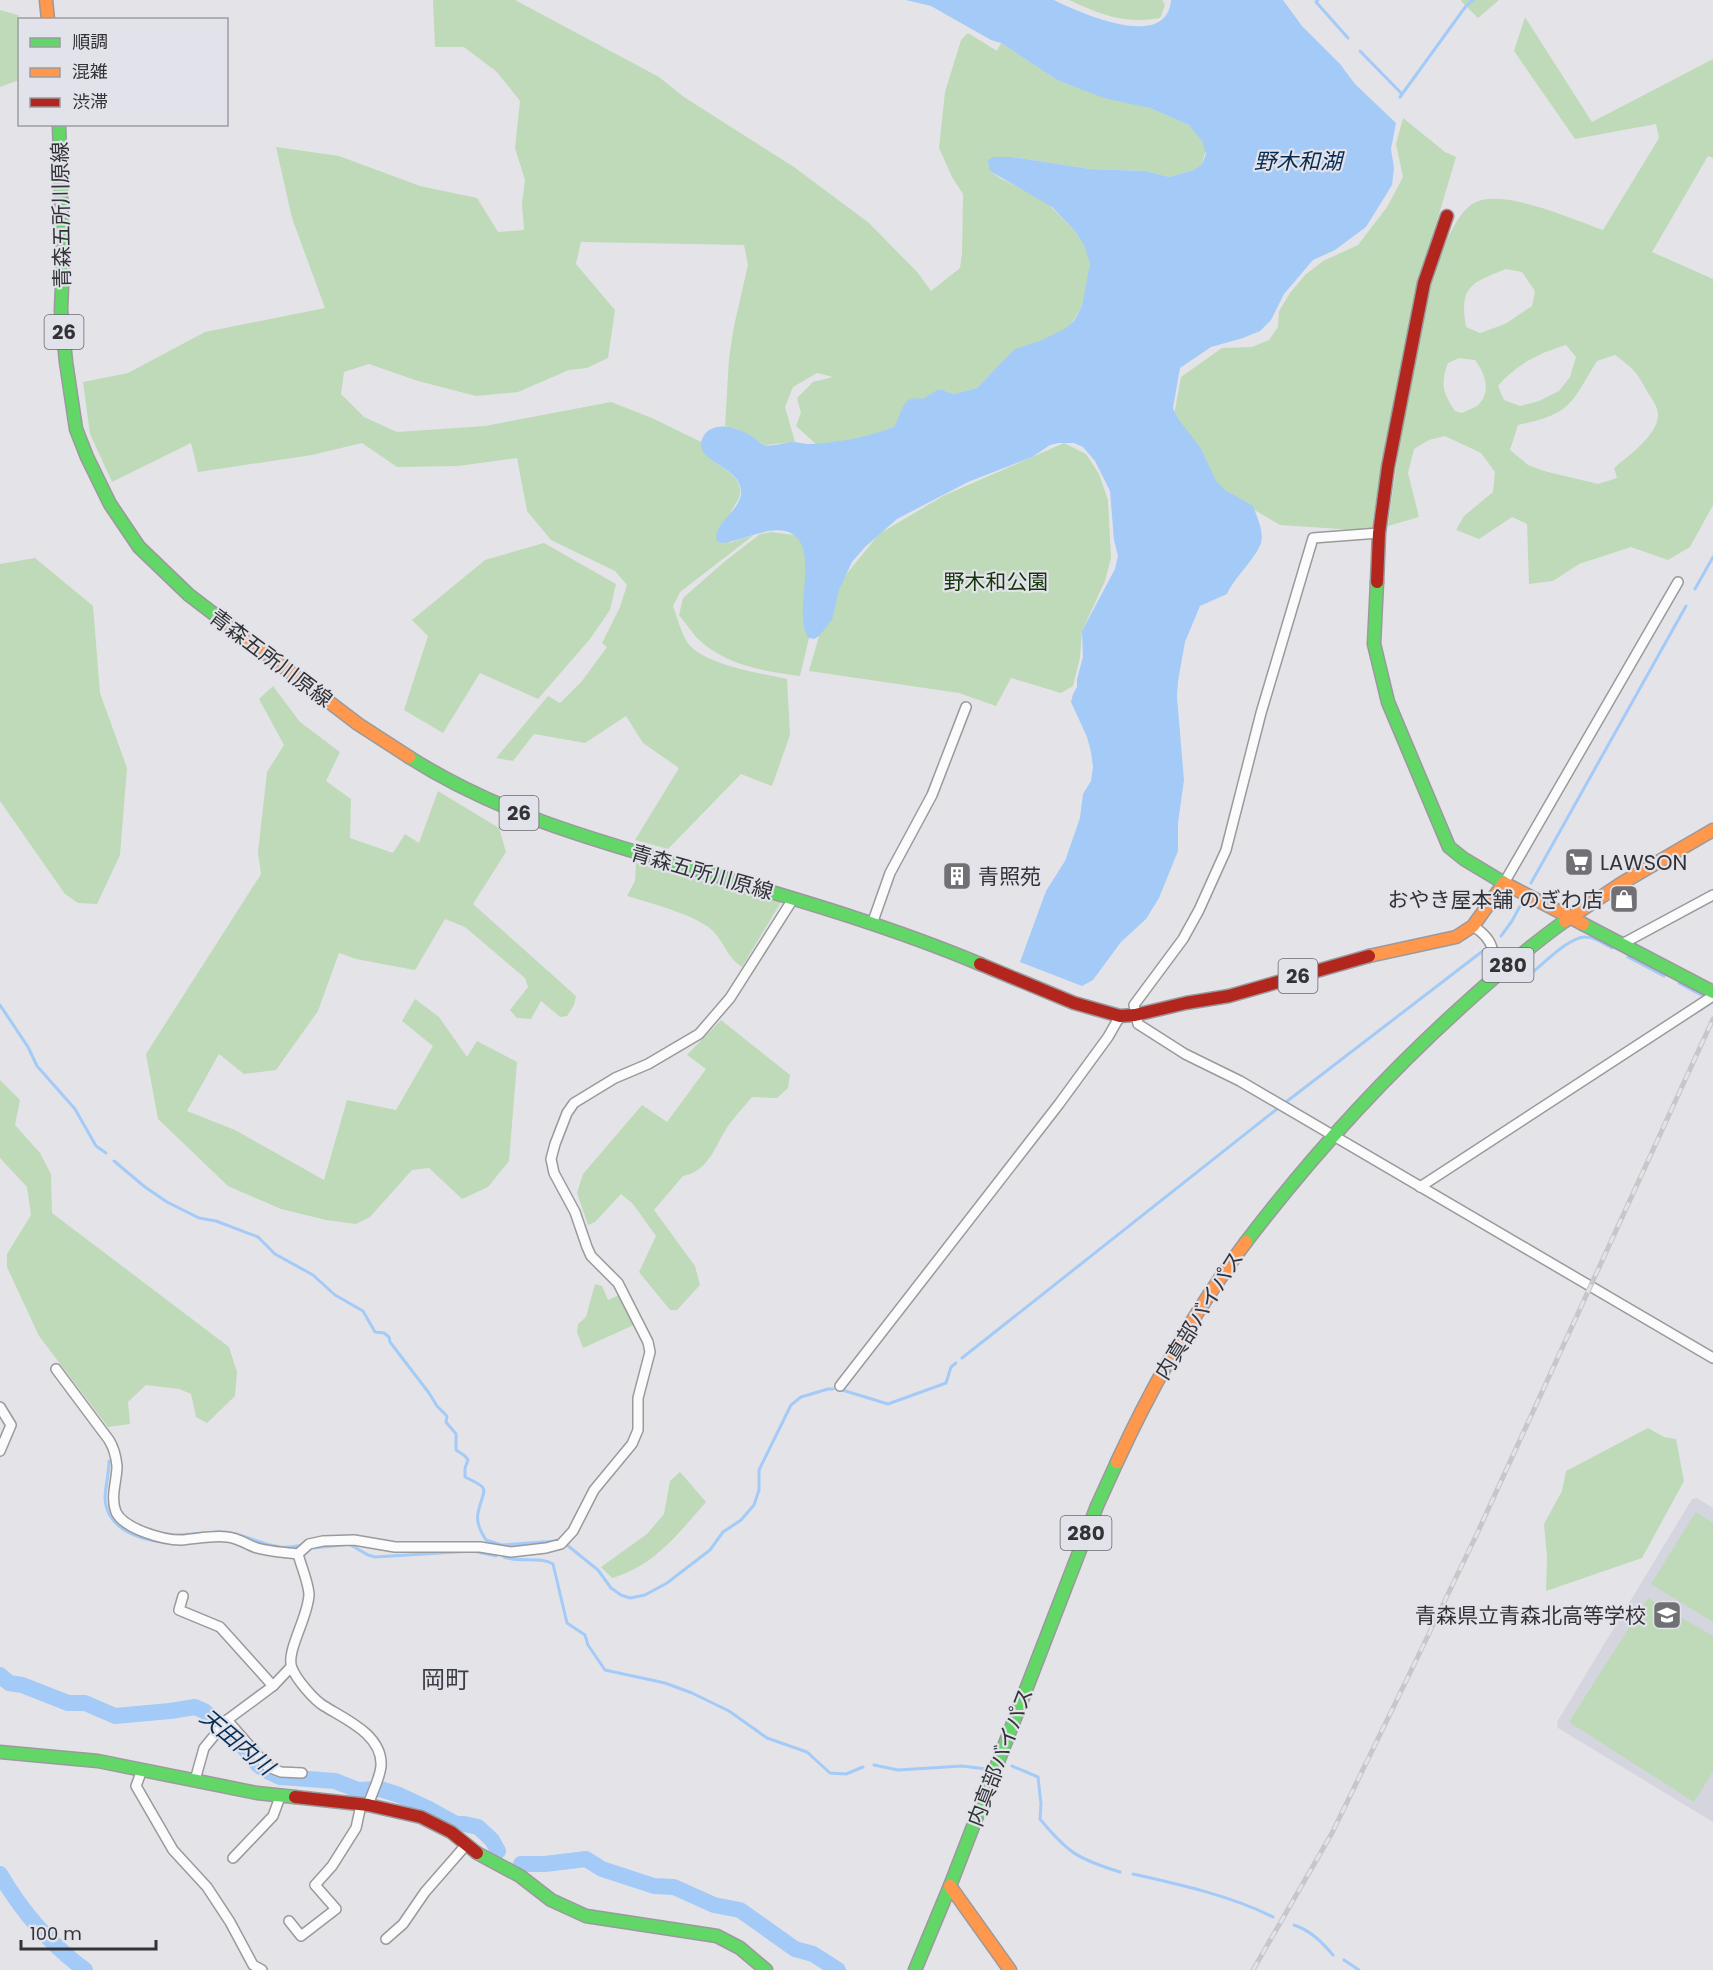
<svg xmlns="http://www.w3.org/2000/svg" width="1713" height="1970" viewBox="0 0 1713 1970" font-family="Poppins,'Noto Sans JP',sans-serif">
<rect width="100%" height="100%" fill="#e4e4e8"/>
<path fill="#d5d5df" d="M1697 1498 1713 1508V1822L1558 1728 1557 1722 1692 1499Z"/>
<g fill="#bedab8" fill-rule="evenodd">
<path d="M433 0H515L659 77 684 97 794 167 869 223 918 273 931 291 960 268 962 253 963 194 952 177 939 148 945 92 961 40 968 33 997 51 1001 43 1057 80 1150 108 1189 125 1197 132 1206 149 1202 164 1194 170 1169 177 1146 171 1090 169 1012 157 1006 158 990 171 1000 178 1045 201 1075 231 1084 245 1088 255 1090 264 1087 285 1082 306 1067 331 998 367 977 388 954 394 945 391 895 426 867 439 817 445 796 426 801 413 797 398 813 382 833 377 817 373 793 387 785 407 795 442 765 445 737 429 725 426 729 358 734 326 748 265 744 245 581 242 576 264 615 310 608 358 587 368 569 370 518 392 476 396 418 381 369 364 344 372 341 394 364 417 397 432 485 426 611 402 652 418 701 442C700 462 733 466 739 485 744 501 730 507 728 519 727 527 729 535 729 543L754 535 680 592 673 606C677 617 681 632 687 642 703 665 760 673 787 679L790 735 772 786 741 774 668 849 635 840 679 768 643 743 626 716 585 743 534 734 513 761 496 758 548 696 560 703 582 681 607 647 602 643 620 607 627 585 615 571 551 540 527 511 517 458 458 466 397 467 362 443 312 455 198 472 191 443 112 482 90 434 83 382 128 373 205 332 325 308 292 218 276 147 339 156 420 186 477 198 498 232 524 230 522 204 525 180 515 148 520 101 497 72 464 47H435Z"/>
<path d="M1069 0H1162L1165 5 1160 18C1124 24 1101 15 1069 0Z"/>
<path d="M1462 0H1499L1478 18 1461 1Z"/>
<path d="M0 10 18 15 20 21 19 80 0 87Z"/>
<path d="M1525 17 1592 122 1713 59V158L1708 156 1652 252 1713 279V505L1690 547 1668 560 1631 547 1579 564 1553 581 1529 584 1527 524 1512 517 1479 539 1456 530 1464 516 1493 492 1495 472 1481 453 1445 436 1429 440 1414 449 1408 473 1419 517 1388 526C1397 468 1424 224 1476 202 1506 189 1573 220 1603 230L1659 138 1656 124 1575 139 1514 51ZM1506 269 1522 272 1535 291 1532 306 1505 324 1480 333 1466 327C1459 286 1471 283 1506 269ZM1566 345 1576 357 1570 377 1559 391 1539 401 1520 406 1504 400 1498 386C1517 364 1539 353 1566 345ZM1615 355C1634 369 1637 372 1648 393 1652 399 1658 407 1658 415 1658 435 1628 456 1614 468L1617 478 1598 484 1544 471 1528 465 1510 450 1518 425C1571 414 1570 405 1597 361ZM1459 358 1475 360C1484 372 1492 390 1479 404 1475 408 1467 410 1462 413L1455 411C1443 393 1440 384 1448 363Z"/>
<path d="M1403 118 1445 152 1456 157 1421 275 1386 440 1371 531 1280 525 1217 488 1174 415 1181 377 1222 348 1252 347 1269 340 1278 327 1279 311 1290 293 1305 275 1323 261 1358 245 1387 207 1403 177 1396 144Z"/>
<path d="M1064 443 1086 454 1099 474 1108 500 1111 558 1105 581 1082 631 1080 658 1073 686 1061 693 1011 678 996 706 959 693 809 671 819 636 844 577 879 534 943 496Z"/>
<path d="M771 532 794 535 811 544 805 587 809 638 800 676C762 671 724 665 696 637 690 630 685 622 679 615L683 598 724 562 760 534Z"/>
<path d="M544 543 616 584 610 610 590 639 538 699 480 673 443 733 404 710 428 636 412 620 485 560Z"/>
<path d="M35 558 93 606 100 693 127 768 120 855 97 904 78 903 65 894 0 801V564Z"/>
<path d="M273 686 300 722 340 752 326 781 351 799 350 838 393 853 405 834 419 843 438 791 499 828 506 852 473 904 576 996 574 1005 567 1016 560 1017 541 1001 531 1019 517 1018 510 1010 528 987 525 978 465 927 445 919 415 970 356 959 339 953 318 1011 276 1070 244 1074 219 1054 187 1111 235 1130 324 1180 347 1100 396 1110 433 1046 402 1021 415 999 439 1017 467 1057 477 1041 517 1062 509 1161 488 1187 462 1199 429 1168 412 1170 370 1217 356 1224 326 1220 281 1209 228 1186 158 1119 146 1054 261 874 258 852 267 772 284 745 259 699Z"/>
<path d="M636 863 781 902 742 967C728 959 724 942 713 931 697 915 650 903 627 896L635 881Z"/>
<path d="M721 1020 790 1075 788 1088 777 1098 752 1097C744 1107 735 1116 728 1126 715 1146 709 1171 683 1176L654 1210 695 1266 700 1285 677 1310H670L639 1272 656 1236 633 1204 621 1194 595 1222 588 1225 577 1193 583 1174 642 1105 667 1122 706 1069 687 1055Z"/>
<path d="M0 1080 20 1100 15 1125 40 1153 51 1174 52 1213 229 1347 237 1372 235 1396 207 1423 196 1417 191 1394 179 1389 146 1385 128 1402 130 1424 108 1427 39 1336 7 1267V1254L31 1215 27 1187 0 1158Z"/>
<path d="M595 1284 602 1286 608 1300 621 1294 636 1324 583 1348 577 1332 578 1324 586 1317Z"/>
<path d="M1648 1428 1664 1437 1676 1439 1684 1481 1642 1558 1546 1591 1547 1556 1544 1524 1562 1491 1566 1471Z"/>
<path d="M680 1472 706 1502C678 1534 654 1566 612 1578L601 1567 647 1534 664 1514 670 1481Z"/>
<path d="M1696 1512 1713 1523V1622L1651 1584Z"/>
<path d="M1648 1598 1713 1636V1771L1694 1802 1569 1722Z"/>
</g>
<path fill="#a4caf7" d="M906 0H1054C1080 13 1167 52 1171 0H1283L1302 26 1340 64 1355 84 1396 123 1391 149 1394 168 1392 185 1366 227 1335 250 1313 260 1284 294 1271 320 1260 331 1243 338 1211 347 1180 368 1173 408 1178 419 1200 447 1216 481 1225 490 1253 506C1257 517 1264 531 1261 543 1256 558 1234 578 1227 594L1200 606 1185 642 1178 681 1177 697 1184 780 1178 823V851L1159 898 1146 919 1121 942 1093 980 1082 986 1020 962 1046 891 1065 861 1080 818 1083 794 1091 781 1093 767 1091 752 1087 737 1071 702 1073 694 1077 687V679L1083 657 1082 631 1115 569 1118 556 1114 540 1110 491 1095 461 1083 447 1074 443H1058L1050 445 1032 457 968 482 897 519 865 547 852 562 839 590 832 620 819 636 814 639 809 638C790 614 825 540 785 531 764 527 741 542 721 543L717 541C712 523 740 512 741 493 742 468 703 464 701 446 700 440 705 433 709 430 723 422 740 429 753 437 756 439 760 443 764 445 771 447 784 443 791 442 798 442 803 444 810 444 835 443 872 437 895 426 903 410 902 395 923 399L937 390H942L954 394 977 388 1015 349 1040 341 1066 328 1074 321 1082 306 1090 264 1084 245 1075 231 1052 207 990 171 988 160 993 157H1012L1090 169 1146 171 1169 177 1194 170 1202 164 1206 154 1202 141 1189 125 1150 108 1104 98 1057 80 1001 43 991 40 931 6Z"/>
<g fill="none" stroke-linecap="round" stroke-linejoin="round">
<g stroke="#a4caf7" stroke-width="3">
<path d="M1318 0 1316 2 1348 38"/>
<path d="M1360 51 1402 94"/>
<path d="M1400 97 1466 6 1473 0"/>
<path d="M1695 589 1713 557"/>
<path d="M1531 883 1686 606"/>
<path d="M1501 936 1512 921 1520 906"/>
<path d="M1628 957 1664 976"/>
<path d="M1534 971C1546 961 1571 936 1586 937 1595 937 1605 944 1612 948"/>
<path d="M1679 983 1703 996"/>
<path d="M0 1005 28 1047 37 1066 75 1109 96 1146 106 1153"/>
<path d="M1286 1102 1484 950"/>
<path d="M114 1161 145 1187 167 1202 199 1218 216 1221 258 1237 275 1254 313 1275 335 1295 363 1311 375 1332 384 1333 389 1337 390 1342 429 1393 437 1406 447 1416 446 1422 456 1434V1450L465 1456 468 1460 465 1468V1477C493 1490 483 1488 478 1513 476 1523 481 1532 486 1540L502 1545 557 1541"/>
<path d="M962 1358 1277 1109"/>
<path d="M842 1390 888 1404 946 1383 951 1367 956 1363"/>
<path d="M109 1461C109 1474 105 1487 105 1499 107 1529 139 1540 164 1542"/>
<path d="M215 1532C240 1530 256 1544 280 1547 287 1548 296 1546 303 1545"/>
<path d="M178 1535 203 1533"/>
<path d="M349 1544 368 1555 375 1557 473 1551 496 1556"/>
<path d="M567 1545 598 1570 611 1588 621 1595 630 1598 645 1595 667 1583 710 1550 723 1532 741 1520 754 1505 759 1490V1470L791 1405 801 1397 828 1389H833"/>
<path d="M314 1548 342 1545"/>
<path d="M504 1557C521 1563 540 1556 553 1564L567 1623 585 1635 588 1645 605 1670 665 1683 692 1693 729 1711 767 1738 807 1752 830 1773 846 1774 863 1767"/>
<path d="M874 1765 898 1770 962 1766 986 1769"/>
<path d="M1012 1766 1038 1777 1041 1804 1040 1819C1068 1853 1078 1859 1120 1872"/>
<path d="M1133 1874C1178 1884 1232 1896 1273 1917"/>
<path d="M1294 1925C1311 1931 1321 1941 1333 1955"/>
<path d="M1344 1960 1359 1970"/>
</g>
<g stroke="#a4caf7" stroke-width="16">
<path d="M0 1675 9 1683 22 1685 68 1703H85L115 1716 170 1711 195 1707 204 1711 215 1720 235 1737 258 1765 269 1772 280 1777 335 1781 358 1790 380 1789 399 1795 429 1809 456 1824H464L478 1827 492 1840 498 1851"/>
<path d="M521 1864H545L586 1859 602 1869 654 1886 674 1887 714 1905 740 1910 795 1949 813 1954 838 1970"/>
<path d="M0 1874C22 1912 50 1944 85 1970"/>
</g>
<g stroke="#9a9a9d" stroke-width="12">
<g id="street">
<path d="M1379 533 1313 538 1261 713 1226 850 1199 910 1183 939 1134 1005 1138 1024 1185 1054 1240 1081 1713 1358"/>
<path d="M1504 883 1678 582"/>
<path d="M872 924 890 873 932 795 966 707"/>
<path d="M1473 926C1496 941 1496 954 1488 978"/>
<path d="M1622 944 1713 895"/>
<path d="M1420 1187 1713 996"/>
<path d="M56 1369 109 1440C114 1448 116 1456 117 1466 117 1481 110 1497 116 1512 124 1529 163 1540 181 1540 196 1539 213 1535 227 1537 239 1538 247 1545 257 1548 271 1552 284 1552 298 1554L309 1544 323 1541 354 1540 395 1547H480L511 1552 546 1548 561 1544 573 1531 594 1490 632 1444 638 1430V1398L650 1352 648 1342 618 1283 591 1256 587 1247 575 1212 554 1173 551 1159 555 1144 567 1113 574 1103 615 1078 648 1064 699 1034 730 998 793 899"/>
<path d="M840 1386 1059 1104 1108 1037 1120 1016"/>
<path d="M0 1407 11 1425 0 1451"/>
<path d="M298 1554C301 1566 308 1581 309 1594 309 1616 285 1652 292 1668 296 1679 314 1700 324 1706 345 1719 383 1735 381 1766 380 1778 372 1793 368 1805"/>
<path d="M183 1596 179 1610 220 1627 273 1686"/>
<path d="M291 1667 273 1686 227 1720 268 1767 281 1772 302 1773"/>
<path d="M142 1770 136 1786 173 1850 207 1887 230 1922 253 1965 262 1970"/>
<path d="M195 1780 204 1748 227 1720"/>
<path d="M233 1858 273 1816 280 1797"/>
<path d="M289 1921 301 1936 336 1909 315 1885 332 1866 356 1828 361 1805"/>
<path d="M386 1939 403 1924 425 1892 466 1845"/>
</g>
</g>
<g stroke="#9a9a9d" stroke-width="15">
<g id="fast">
<path d="M59 124 63 263 61 310 66 362 76 429 87 457 110 504 139 547 189 595 227 624"/>
<path d="M1377 582 1374 644 1388 702 1449 847 1464 859 1504 883"/>
<path d="M409 757C495 812 590 839 687 867 785 896 885 924 980 964"/>
<path d="M1583 924 1713 992"/>
<path d="M1246 1242C1310 1158 1381 1080 1459 1009 1493 978 1527 948 1565 921"/>
<path d="M0 1752 98 1761 257 1793 295 1797"/>
<path d="M477 1853 520 1876 551 1900 586 1916 717 1936 740 1948 766 1970"/>
<path d="M915 1970 950 1886 1097 1506 1117 1462"/>
</g>
</g>
<g stroke="#9a9a9d" stroke-width="15">
<g id="slow">
<path d="M46 0 48 20"/>
<path d="M227 624 358 724 409 757"/>
<path d="M1565 921 1622 883 1713 830"/>
<path d="M1369 956 1456 937 1473 926 1504 883 1583 924"/>
<path d="M1117 1462C1153 1384 1195 1310 1246 1242"/>
<path d="M950 1886 1010 1970"/>
</g>
</g>
<g stroke="#9a9a9d" stroke-width="15">
<g id="jam">
<path d="M1377 582 1379 533 1388 467 1424 283 1447 216"/>
<path d="M980 964 1074 1003 1120 1016 1135 1015 1186 1003 1229 996 1369 956"/>
<path d="M295 1797 368 1805 421 1817 451 1832 477 1853"/>
</g>
</g>
<use href="#street" stroke="#fbfbfc" stroke-width="9"/>
<use href="#fast" stroke="#63d668" stroke-width="12"/>
<use href="#slow" stroke="#ff974d" stroke-width="12"/>
<use href="#jam" stroke="#b3261e" stroke-width="12"/>
<g stroke="#c7c7c8" stroke-width="5">
<path id="rail" d="M1253 1970 1332 1833 1409 1675 1475 1538 1713 1019"/>
</g>
<use href="#rail" stroke="#e2e2ea" stroke-width="3" stroke-dasharray="9" stroke-linecap="butt"/>
</g>
<defs>
<g id="supermarket-square" transform="scale(1.5)"><rect x="-9" y="-9" width="18" height="18" rx="4" fill="#717175" stroke="#e2e2ea"/><path d="M-6-5.5h2.5l.6 2H6L4.5 2H-2.5L-4.4-4H-6ZM-1.5 3.2a1.3 1.3 0 1 0 .1 0ZM3 3.2a1.3 1.3 0 1 0 .1 0Z" fill="#fff"/></g>
<g id="building-square" transform="scale(1.5)"><rect x="-9" y="-9" width="18" height="18" rx="4" fill="#717175" stroke="#e2e2ea"/><path d="M-4-6H4V6H1V3H-1V6H-4ZM-2.5-4.3h1.7v1.8h-1.7ZM.8-4.3h1.7v1.8H.8ZM-2.5-1h1.7V.8h-1.7ZM.8-1h1.7V.8H.8Z" fill="#fff"/></g>
<g id="shop-square" transform="scale(1.5)"><rect x="-9" y="-9" width="18" height="18" rx="4" fill="#717175" stroke="#e2e2ea"/><path d="M-5-2.5h2.3a2.7 3.5 0 0 1 5.4 0H5L5.5 6h-11ZM-1.5-2.5h3a1.5 2.3 0 0 0-3 0Z" fill="#fff"/></g>
<g id="school-square" transform="scale(1.5)"><rect x="-9" y="-9" width="18" height="18" rx="4" fill="#717175" stroke="#e2e2ea"/><path d="M0-5L7-2L0 1L-7-2ZM-4 1L0 2.5L4 1V4Q0 6-4 4Z" fill="#fff"/></g>
</defs>
<g fill-rule="evenodd">
<use href="#supermarket-square" x="1579" y="862"/>
<use href="#building-square" x="957" y="876"/>
<use href="#shop-square" x="1624" y="899"/>
<use href="#school-square" x="1667" y="1615"/>
</g>
<g text-anchor="middle" dominant-baseline="central" stroke-width="4.5" stroke-linejoin="round" paint-order="stroke">
<g fill="#e2e2ea" stroke="#68686d" stroke-width="1.5">
<rect x="44.5" y="315" width="39" height="34" rx="4.5"/>
<rect x="499.5" y="796" width="39" height="34" rx="4.5"/>
<rect x="1482.5" y="948" width="51" height="34" rx="4.5"/>
<rect x="1278.5" y="959" width="39" height="34" rx="4.5"/>
<rect x="1060.5" y="1516" width="51" height="34" rx="4.5"/>
</g>
<g font-size="20" font-weight="bold" fill="#333337">
<text x="64" y="332">26</text>
<text x="519" y="813">26</text>
<text x="1508" y="965">280</text>
<text x="1298" y="976">26</text>
<text x="1086" y="1533">280</text>
</g>
<g font-size="21" fill="#333337" stroke="#e2e2ea">
<text transform="translate(61 215) rotate(-91)">青森五所川原線</text>
<text transform="translate(271 658) rotate(37)">青森五所川原線</text>
<text transform="translate(702 872) rotate(16)">青森五所川原線</text>
<text transform="translate(1199 1315) rotate(-58)">内真部バイパス</text>
<text transform="translate(1000 1757) rotate(-69)">内真部バイパス</text>
</g>
<g font-size="21" fill="#133507" stroke="#e2e2ea">
<text x="996" y="581">野木和公園</text>
</g>
<g font-size="21" fill="#333337" stroke="#e2e2ea" text-anchor="start">
<text x="1600" y="862">LAWSON</text>
<text x="978" y="876">青照苑</text>
<text x="1603" y="899" text-anchor="end">おやき屋本舗 のぎわ店</text>
<text x="1646" y="1615" text-anchor="end">青森県立青森北高等学校</text>
</g>
<g font-size="22" font-style="italic" fill="#052c53" stroke="#e2e2ea">
<text x="1298" y="161">野木和湖</text>
<text transform="translate(237 1742) rotate(40)">天田内川</text>
</g>
<g font-size="24" fill="#3d3d43" stroke="#e2e2ea">
<text x="445" y="1679">岡町</text>
</g>
</g>
<rect x="18" y="18" width="210" height="108" fill="#e2e2ea" stroke="#9c9ca2" stroke-width="1.5"/>
<rect x="30" y="38" width="30" height="9" fill="#63d668" stroke="#9c9ca2" stroke-width="1.5"/>
<text x="72" y="48" font-size="18" fill="#333337">順調</text>
<rect x="30" y="68" width="30" height="9" fill="#ff974d" stroke="#9c9ca2" stroke-width="1.5"/>
<text x="72" y="78" font-size="18" fill="#333337">混雑</text>
<rect x="30" y="98" width="30" height="9" fill="#b3261e" stroke="#9c9ca2" stroke-width="1.5"/>
<text x="72" y="108" font-size="18" fill="#333337">渋滞</text>
<path d="M21 1940v9h135v-9" fill="none" stroke="#333337" stroke-width="3"/>
<text x="30" y="1940" font-size="18" fill="#333337" stroke="#e2e2ea" stroke-width="4.5" paint-order="stroke">100 m</text>
</svg>
